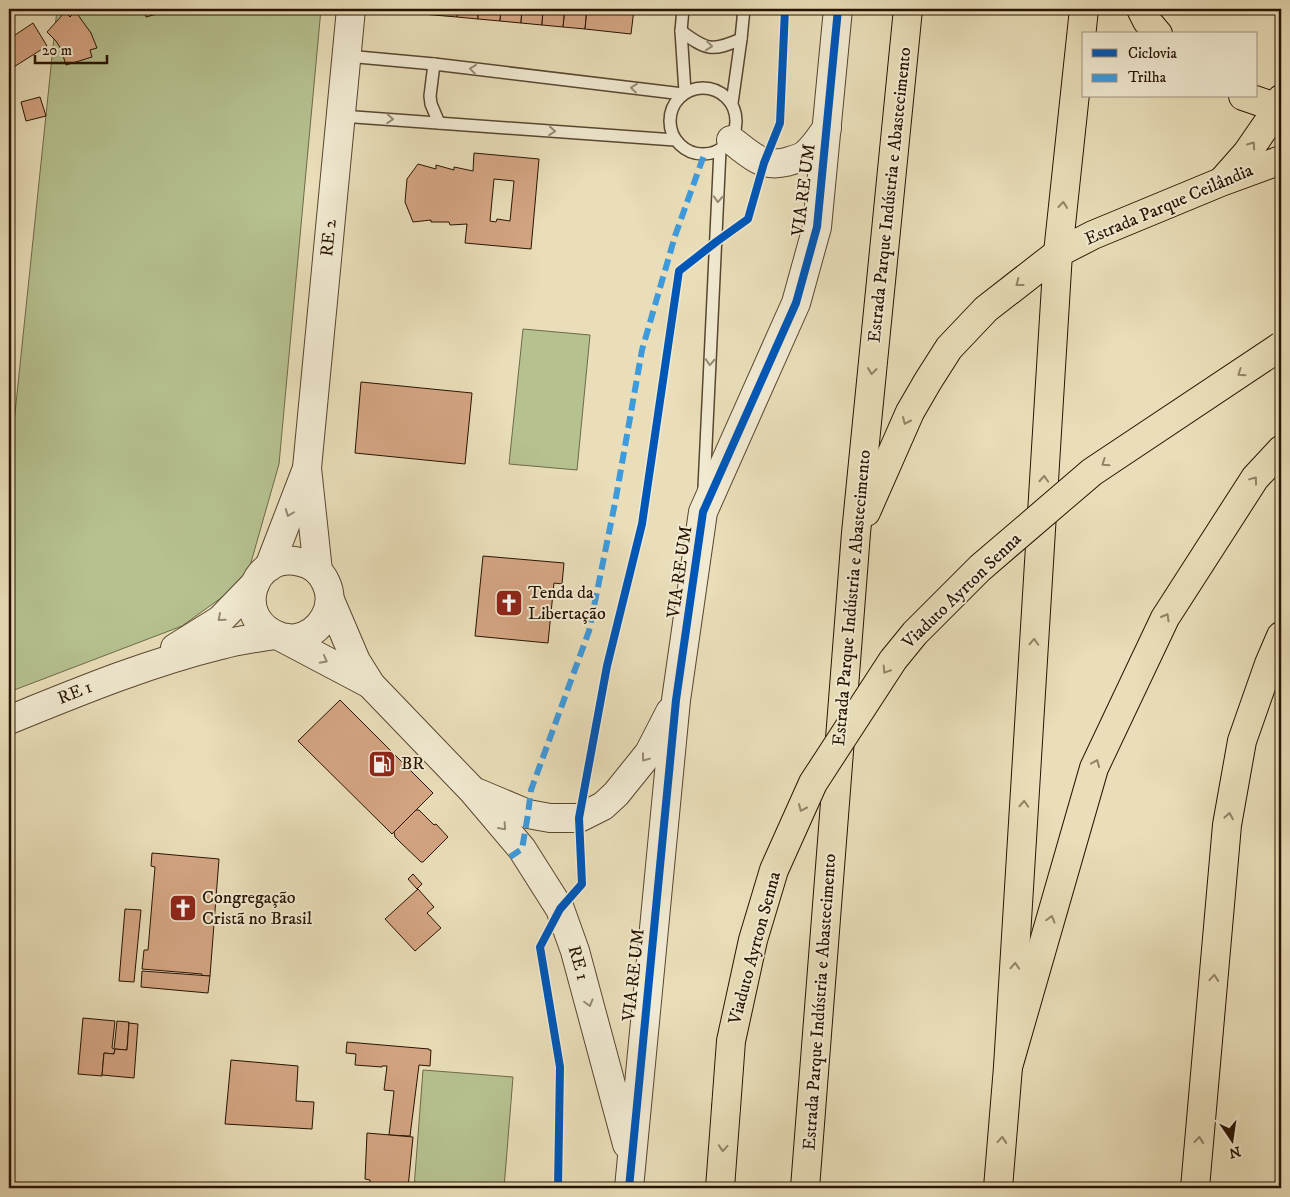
<svg xmlns="http://www.w3.org/2000/svg" width="1290" height="1197" viewBox="0 0 1290 1197" font-family="'IM FELL DW Pica',serif">
<rect width="100%" height="100%" fill="#e9deb9"/>
<filter id="stains"><feTurbulence type="fractalNoise" baseFrequency=".004" numOctaves="4"/><feColorMatrix values="0 0 0 0 .2 0 0 0 0 .09 0 0 0 0 .02 0 0 0 .5 -.17"/></filter>
<radialGradient id="worn" r=".72"><stop offset=".6" stop-color="#630" stop-opacity="0"/><stop offset="1" stop-color="#630" stop-opacity=".3"/></radialGradient>
<g fill="#b6c190" stroke="#6e6a48">
<path d="M57 9H321L279 464 246 580 182 626 9 692V471Z"/>
<path d="M523 329 590 335 577 470 509 464Z"/>
<path d="M423 1070 513 1077 504 1188H414Z"/>
</g>
<g fill="#d4a583" stroke="#271301" fill-rule="evenodd">
<path d="M144 9H155L157 14 146 17Z"/>
<path d="M410 9H458L457 17 410 13Z"/>
<path d="M458 9H478V19L457 17Z"/>
<path d="M478 9H501L500 21 478 19Z"/>
<path d="M501 9H522L521 23 500 21Z"/>
<path d="M522 9H543L542 25 521 23Z"/>
<path d="M543 9H565L563 27 542 25Z"/>
<path d="M565 9H587L585 29 563 27Z"/>
<path d="M587 9H634L631 34 585 29Z"/>
<path d="M65 12 70 17 75 12 78 15 91 33 97 48 90 50 92 57 66 65 61 49 56 41 47 32Z"/>
<path d="M33 23 47 46 9 70V39Z"/>
<path d="M40 97 46 116 26 121 21 102Z"/>
<path d="M474 153 539 159 531 249 465 243 467 224 450 225 449 222H431V220L413 222 405 202 407 179 418 164 436 169V165L454 170V167L473 171ZM494 179 514 181 510 221 497 219 496 222 490 221Z"/>
<path d="M361 382 472 393 465 464 355 453Z"/>
<path d="M483 556 564 563 562 584 554 583 548 643 475 636Z"/>
<path d="M340 700 433 793 392 834 298 741Z"/>
<path d="M416 810H419L434 825 436 824 448 837 423 862H421L400 842 395 837 394 832Z"/>
<path d="M152 853 219 859 210 976H202V974L142 969 144 950H148L155 867 151 866Z"/>
<path d="M413 874 422 884 417 889 408 879Z"/>
<path d="M418 889 434 907 427 913 441 928 415 951 385 919Z"/>
<path d="M125 909 141 910 134 982 119 981Z"/>
<path d="M142 971 210 976 208 993 141 987Z"/>
<path d="M83 1018 115 1021 112 1048 114 1049 117 1021 129 1022 127 1050 115 1049 114 1054 104 1053 102 1076 78 1074Z"/>
<path d="M129 1023 138 1024 134 1078 102 1075 104 1053 114 1054 115 1049 127 1050Z"/>
<path d="M347 1042 429 1049V1050H431L430 1066 419 1065 410 1136 389 1135 394 1091 384 1090 387 1066H382V1067L355 1065 356 1054 346 1053Z"/>
<path d="M231 1060 298 1066 296 1101 314 1102 312 1129 225 1124Z"/>
<path d="M367 1133 413 1137 408 1188H370V1180L365 1179Z"/>
<path d="M12 1182 28 1183 27 1188H12Z"/>
<path d="M220 1186 239 1187V1186L259 1188H220Z"/>
</g>
<g fill="none" stroke-linecap="round" stroke-linejoin="round">
<g stroke="#58462f" stroke-width="14">
<g id="service">
<path d="M683 9 681 31 685 92"/>
<path d="M681 31C706 50 712 52 741 39"/>
<path d="M347 56 434 64 683 94"/>
<path d="M434 64 430 96 431 104 439 123"/>
<circle cx="703" cy="121" r="33"/>
<path d="M732 103 741 39 744 9"/>
<path d="M341 116 675 140"/>
<path d="M704 488 720 150"/>
</g>
</g>
<g stroke="#58462f" stroke-width="30">
<g id="tertiary">
<path d="M731 140C750 154 761 168 786 162 793 160 802 158 807 153 815 146 821 136 827 128"/>
<path d="M269 567 306 471"/>
<path d="M318 571 307 468 351 9"/>
<path d="M330 600 356 661 371 685 472 790 522 849 560 909 575 951 627 1144"/>
<path d="M281 637C286 638 291 639 296 638 321 634 337 606 326 583 321 572 312 564 300 562 253 550 229 619 281 637L370 684"/>
<path d="M175 648 220 620 255 584"/>
<path d="M9 720C78 692 148 663 221 645 238 640 256 638 274 635"/>
<path d="M478 793 528 814 550 818H579L603 806 616 794 649 753 670 712"/>
<path d="M629 1188 676 700 703 512 796 303 817 227 838 9"/>
</g>
</g>
<g stroke="#271301" stroke-width="30">
<g id="trunk">
<path d="M1141 9 1147 21 1158 34"/>
<path d="M1243 96 1281 109"/>
<path d="M1224 179 1247 153 1278 108 1281 99"/>
<path d="M866 512 910 412 928 381 949 348 986 309 1058 253 1093 235 1221 182 1281 160"/>
<path d="M720 1188 726 1108"/>
<path d="M805 1188 856 533 908 9"/>
<path d="M998 1188 1008 1067 1058 253 1084 9"/>
<path d="M1195 1188 1227 825 1242 741 1269 664 1281 636"/>
</g>
</g>
<g stroke="#271301" stroke-width="30">
<path id="motorway" d="M1008 1067 1094 768 1165 618 1255 478 1281 450"/>
</g>
<use href="#service" stroke="#f1ead2" stroke-width="11"/>
<use href="#tertiary" stroke="#f1ead2" stroke-width="28"/>
<use href="#trunk" stroke="#e9deb9" stroke-width="28"/>
<use href="#motorway" stroke="#e9deb9" stroke-width="28"/>
<g stroke="#271301" stroke-width="30" stroke-linecap="butt">
<path id="trunk-bridge" d="M726 1108 731 1041 753 940 774 870 813 783 893 660 915 633 980 568 1092 472 1281 346"/>
</g>
<use href="#trunk-bridge" stroke="#e9deb9" stroke-width="28"/>
<path stroke="#3d9add" stroke-width="6" stroke-dasharray="12 6" stroke-linecap="butt" d="M510 857 522 849 528 814 531 790 589 631 615 503 642 350 675 236 704 155"/>
<g stroke="#f1ead2" stroke-width="11">
<g id="cycleway">
<path d="M558 1188 560 1067 540 947 560 909 582 884 579 818 607 666 642 524 679 271 716 242 748 219 764 163 780 123 785 9"/>
<path d="M629 1188 676 700 703 512 796 303 817 227 838 9"/>
</g>
</g>
<use href="#cycleway" stroke="#0057b8" stroke-width="8"/>
</g>
<defs><path id="oneway-chevron" d="M-2-3.5L2.5 0L-2 3.5" fill="none" stroke-width="1.6" stroke-linecap="round" stroke-linejoin="round" transform="scale(1.25)"/></defs>
<g stroke="#968974">
<use href="#oneway-chevron" transform="translate(709 46) rotate(6)"/>
<use href="#oneway-chevron" transform="translate(473 69) rotate(-173)"/>
<use href="#oneway-chevron" transform="translate(634 88) rotate(-173)"/>
<use href="#oneway-chevron" transform="translate(390 119) rotate(4)"/>
<use href="#oneway-chevron" transform="translate(552 131) rotate(4)"/>
<use href="#oneway-chevron" transform="translate(718 199) rotate(93)"/>
<use href="#oneway-chevron" transform="translate(710 362) rotate(93)"/>
<use href="#oneway-chevron" transform="translate(289 513) rotate(111)"/>
<use href="#oneway-chevron" transform="translate(221 618) rotate(139)"/>
<use href="#oneway-chevron" transform="translate(324 660) rotate(28)"/>
<use href="#oneway-chevron" transform="translate(645 758) rotate(127)"/>
<use href="#oneway-chevron" transform="translate(503 827) rotate(49)"/>
<use href="#oneway-chevron" transform="translate(589 1003) rotate(75)"/>
</g>
<g stroke="#928366">
<use href="#oneway-chevron" transform="translate(1252 145) rotate(-55)"/>
<use href="#oneway-chevron" transform="translate(1063 205) rotate(-84)"/>
<use href="#oneway-chevron" transform="translate(1019 283) rotate(143)"/>
<use href="#oneway-chevron" transform="translate(872 371) rotate(96)"/>
<use href="#oneway-chevron" transform="translate(1241 373) rotate(146)"/>
<use href="#oneway-chevron" transform="translate(906 421) rotate(114)"/>
<use href="#oneway-chevron" transform="translate(1105 463) rotate(146)"/>
<use href="#oneway-chevron" transform="translate(1044 479) rotate(-87)"/>
<use href="#oneway-chevron" transform="translate(1254 480) rotate(-53)"/>
<use href="#oneway-chevron" transform="translate(1166 617) rotate(-60)"/>
<use href="#oneway-chevron" transform="translate(1034 642) rotate(-87)"/>
<use href="#oneway-chevron" transform="translate(886 670) rotate(123)"/>
<use href="#oneway-chevron" transform="translate(1096 763) rotate(-67)"/>
<use href="#oneway-chevron" transform="translate(1024 804) rotate(-87)"/>
<use href="#oneway-chevron" transform="translate(802 808) rotate(114)"/>
<use href="#oneway-chevron" transform="translate(1229 816) rotate(-80)"/>
<use href="#oneway-chevron" transform="translate(1051 919) rotate(-74)"/>
<use href="#oneway-chevron" transform="translate(1015 966) rotate(-87)"/>
<use href="#oneway-chevron" transform="translate(1214 978) rotate(-85)"/>
<use href="#oneway-chevron" transform="translate(1002 1140) rotate(-85)"/>
<use href="#oneway-chevron" transform="translate(1199 1140) rotate(-85)"/>
<use href="#oneway-chevron" transform="translate(723 1148) rotate(94)"/>
</g>
<defs>
<g id="church-square" transform="scale(1.4375)"><rect x="-9" y="-9" width="18" height="18" rx="4" fill="#8f2418" stroke="#f1ead2"/><path d="M-1.2-6h2.4v3.5h3.3v2.4h-3.3V6h-2.4V-.1h-3.3v-2.4h3.3Z" fill="#fff"/></g>
<g id="fuel-square" transform="scale(1.4375)"><rect x="-9" y="-9" width="18" height="18" rx="4" fill="#8f2418" stroke="#f1ead2"/><path d="M-5.5-6h7V0h2V4h1.3V-2.5L3-4.5l.8-.8L6-3V5H2.5V1h-1V6h-7ZM-4.2-4.7v3.2H.2V-4.7Z" fill="#fff"/></g>
</defs>
<g fill-rule="evenodd">
<use href="#church-square" x="509" y="603"/>
<use href="#fuel-square" x="382" y="764"/>
<use href="#church-square" x="183" y="908"/>
</g>
<g text-anchor="middle" dominant-baseline="central" stroke-width="4" stroke-linejoin="round" paint-order="stroke">
<g font-size="18" fill="#271301" stroke="#f1ead2">
<text transform="translate(804 190) rotate(-83)">VIA RE UM</text>
<text transform="translate(890 195) rotate(-84)">Estrada Parque Indústria e Abastecimento</text>
<text transform="translate(1169 205) rotate(-23)">Estrada Parque Ceilândia</text>
<text transform="translate(329 238) rotate(-84)">RE 2</text>
<text transform="translate(680 572) rotate(-82)">VIA RE UM</text>
<text transform="translate(962 591) rotate(-44)">Viaduto Ayrton Senna</text>
<text transform="translate(852 598) rotate(-85)">Estrada Parque Indústria e Abastecimento</text>
<text transform="translate(75 693) rotate(-22)">RE 1</text>
<text transform="translate(755 948) rotate(-75)">Viaduto Ayrton Senna</text>
<text transform="translate(578 963) rotate(74)">RE 1</text>
<text transform="translate(634 975) rotate(-84)">VIA RE UM</text>
<text transform="translate(820 1002) rotate(-86)">Estrada Parque Indústria e Abastecimento</text>
</g>
<g font-size="18" fill="#271301" stroke="#f1ead2" text-anchor="start">
<text x="528" y="593">Tenda da<tspan x="528" dy="21">Libertação</tspan></text>
<text x="401" y="764">BR</text>
<text x="202" y="898">Congregação<tspan x="202" dy="21">Cristã no Brasil</tspan></text>
</g>
</g>
<rect width="1290" height="1197" fill="none" stroke="#e9deb9" stroke-width="30"/>
<rect x="10" y="10" width="1270" height="1177" fill="none" stroke="#271301" stroke-width="2.5"/>
<rect x="15" y="15" width="1260" height="1167" fill="none" stroke="#271301"/>
<rect x="1082" y="32" width="175" height="65" fill="#f1ead2" stroke="#a0947e"/>
<rect x="1092" y="49" width="25" height="8" fill="#0057b8" stroke="#a0947e"/>
<text x="1128" y="58" font-size="15" fill="#271301">Ciclovia</text>
<rect x="1092" y="74" width="25" height="8" fill="#3d9add" stroke="#a0947e"/>
<text x="1128" y="82" font-size="15" fill="#271301">Trilha</text>
<g transform="translate(1232 1140) rotate(167)" stroke="#f1ead2" stroke-width="4" paint-order="stroke">
<path d="M0-4L9 19L0 12L-9 19Z" fill="#271301"/>
<text y="-8" font-size="14" font-weight="bold" text-anchor="middle" fill="#271301">N</text>
</g>
<path d="M35 55v8h72v-8" fill="none" stroke="#271301" stroke-width="2.5"/>
<text x="42" y="55" font-size="15" fill="#271301" stroke="#f1ead2" stroke-width="4" paint-order="stroke">20 m</text>
<rect width="100%" height="100%" filter="url(#stains)"/>
<rect width="100%" height="100%" fill="url(#worn)"/>
</svg>
